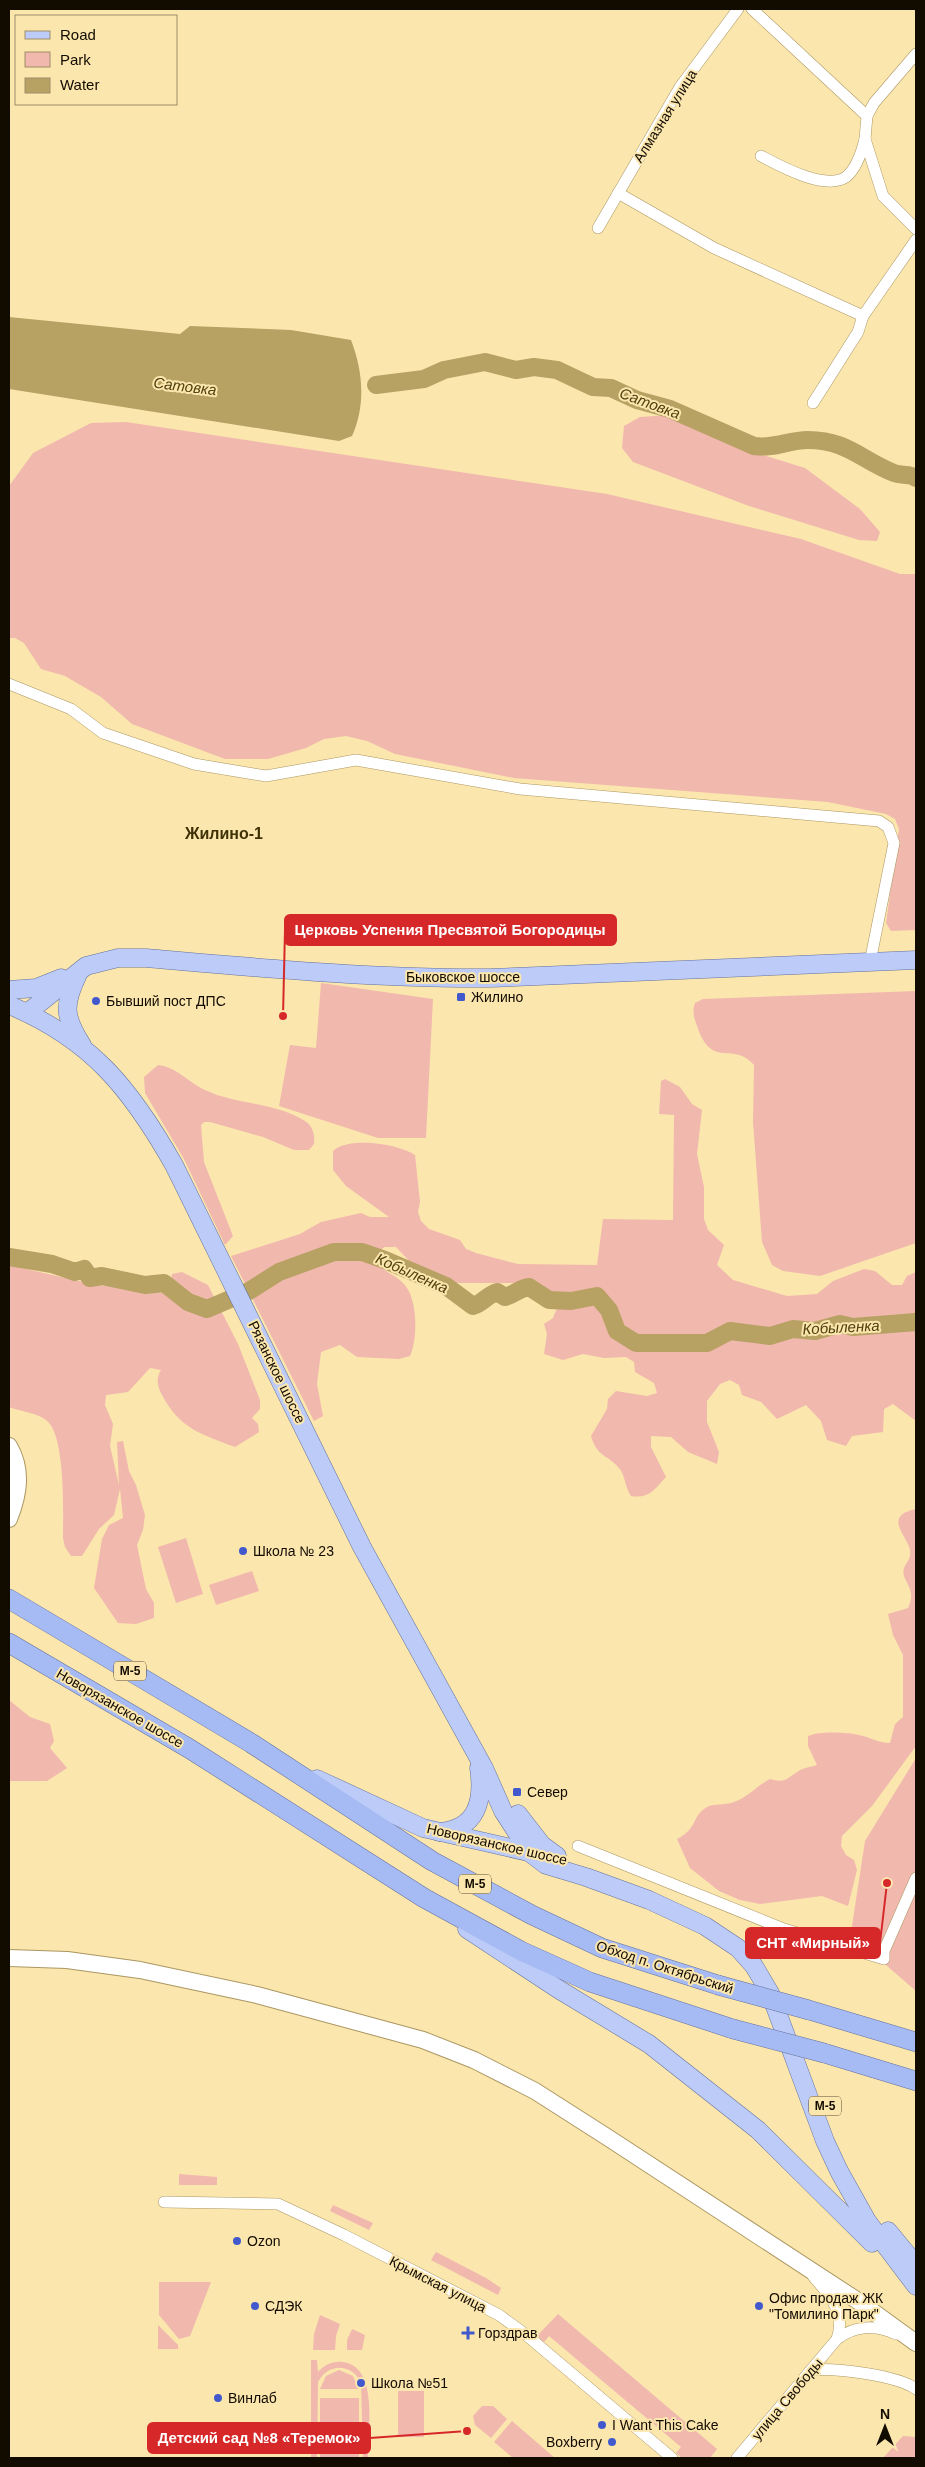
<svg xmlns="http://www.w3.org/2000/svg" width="925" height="2467" viewBox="0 0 925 2467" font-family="Arial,sans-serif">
<rect width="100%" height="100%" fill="#fbe6ae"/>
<g fill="#f1b8ae">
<path d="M670 415 763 455 805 468 860 509 880 532 877 541 859 540 749 506 633 462 622 448 624 426 640 417Z"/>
<path d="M126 422 607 494 801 539 900 574H916V930L891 931 886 923 899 829 895 819 886 814 828 802 514 778 395 754 367 741 346 736 324 739 306 748 268 759H225L132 724 101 697 65 676 41 669 24 643 15 638H9V486L33 453 91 423Z"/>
<path d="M321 983 433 999 426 1138H378L279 1106 290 1045 316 1048Z"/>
<path d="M916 991V1243L820 1276 783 1271 772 1265 762 1242 753 1122 754 1065C733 1040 712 1071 697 1026 694 1018 692 1011 695 1003L703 999Z"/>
<path d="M158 1065C177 1067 189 1083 205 1090 236 1105 276 1102 305 1121 313 1126 315 1135 314 1144L309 1150H294L263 1137 210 1122H204L201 1125 204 1162 233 1236 225 1245 184 1159 145 1093 144 1077Z"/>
<path d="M665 1079 680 1087 692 1104 702 1110 697 1154 704 1187V1219L708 1230 724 1245 717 1265 733 1280 787 1296 817 1294 833 1281 864 1269 875 1271 892 1285H902L907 1276 916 1272V1421L893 1404 884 1409 883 1432 852 1436 846 1446 827 1440 821 1421 806 1405 777 1419 761 1402 742 1395 739 1385 730 1380 720 1384 707 1401V1422L719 1452 717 1464 688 1452 671 1437 651 1436V1447L666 1477C655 1489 649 1499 631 1496 625 1488 625 1474 619 1468 607 1454 597 1457 591 1436L607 1409 608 1399 616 1391 647 1396 657 1393 654 1383 635 1372 634 1362 626 1357 604 1358 583 1354 563 1360 544 1354 547 1334 544 1324 553 1318 561 1298 533 1283H448L411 1263 396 1247H385L377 1252C381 1275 390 1270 403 1283 418 1297 418 1339 410 1356L399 1359 357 1357 340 1345 321 1352 317 1384 323 1416 314 1421 231 1256 300 1234 321 1222 361 1213 370 1217H389L346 1186 333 1170V1151C348 1136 399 1144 415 1155L420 1202 418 1212 421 1221 429 1229 460 1240 466 1249 476 1253 518 1264 597 1265 603 1219 673 1220 674 1115 659 1114 661 1081Z"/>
<path d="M9 1265 96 1285 144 1288 169 1295 172 1274 182 1272 208 1285 238 1344 260 1400V1409L252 1418 258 1424 259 1432 235 1447C201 1434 180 1429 162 1395 157 1387 156 1377 161 1370L150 1368 128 1392 106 1395 105 1405 113 1424 110 1446 119 1485 117 1442 123 1441 129 1471 136 1485 145 1515 143 1530 137 1545 146 1589 154 1603V1618L136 1624 118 1623 94 1588 102 1539 109 1525 123 1518 120 1489 114 1515 99 1529 82 1556H71L65 1547 63 1538C63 1514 66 1434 46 1420 37 1413 19 1411 9 1407Z"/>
<path d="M916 1509V1746L872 1806 842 1836 841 1846 846 1855 854 1860 857 1870 848 1906 822 1896 760 1904 740 1900 719 1891 690 1868 677 1839C698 1828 691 1819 704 1809 713 1802 725 1806 734 1802 747 1798 758 1785 770 1779 785 1783 785 1780 797 1772 802 1768 811 1767 817 1765L808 1746V1736C819 1731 847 1732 859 1735 870 1737 878 1743 890 1743L895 1724 903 1717V1655L893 1635 888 1614 908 1608C918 1586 900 1582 904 1568 907 1561 911 1559 910 1550 907 1535 882 1516 916 1509Z"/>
<path d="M186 1538 203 1594 176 1603 158 1547Z"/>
<path d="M252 1571 259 1591 216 1605 209 1585Z"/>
<path d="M9 1700 30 1717 50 1724 54 1741 50 1748 67 1768 47 1781H9Z"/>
<path d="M916 1758V1991L879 1959 852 1926 865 1841Z"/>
<path d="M179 2174 217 2177V2185H179Z"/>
<path d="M333 2205 373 2223 369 2230 330 2211Z"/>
<path d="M436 2252 486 2278 501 2288 498 2295 431 2260Z"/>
<path d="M159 2282H211L190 2336 179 2339 159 2315Z"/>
<path d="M558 2314 717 2449 710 2458H682L676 2453 681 2447 549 2336 544 2342 537 2336Z"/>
<path d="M320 2315 340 2324 336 2336 335 2350H313L314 2334Z"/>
<path d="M158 2325 178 2345V2349H158Z"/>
<path d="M352 2329 365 2335 362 2350H347V2340Z"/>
<path d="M311 2360H317L318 2372C324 2365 333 2361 342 2362 379 2365 368 2432 368 2458H363L361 2382C351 2363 328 2363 318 2382L317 2458H311Z"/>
<path d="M339 2370 353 2376 358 2389H320L326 2376Z"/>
<rect x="398" y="2391" width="26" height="46"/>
<rect x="320" y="2398" width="39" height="60"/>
<path d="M482 2406H493L507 2419 491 2438 475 2425 473 2416Z"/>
<path d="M512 2421 555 2458H513L494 2442Z"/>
<path d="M903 2436 916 2437V2458H883Z"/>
</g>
<path fill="#b7a163" d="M9 317 180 334 190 326 291 330 351 340C363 371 366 405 352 436L339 441 9 389Z"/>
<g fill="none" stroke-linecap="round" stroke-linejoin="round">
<g stroke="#b7a163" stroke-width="18">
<path d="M376 385 424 379 444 370 485 362 516 370 534 367 557 370 593 387 611 388 637 400 670 409 754 446C775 449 788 440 808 440 847 440 861 460 894 473 901 476 910 473 916 478"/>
<path d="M9 1257 52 1264 75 1272 84 1269 90 1278 102 1276 145 1285 164 1283 188 1302 207 1309 249 1291 279 1272 334 1252H362L385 1260 446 1286 473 1306C482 1304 487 1295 497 1292L505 1297C514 1295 519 1288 529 1287L549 1300 571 1301 597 1296 609 1310 617 1331 636 1343H707L730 1331 770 1336 793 1329 815 1331 840 1324 853 1327 916 1322"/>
</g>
<g stroke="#ab9762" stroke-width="12">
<g id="minor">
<path d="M752 9 867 116"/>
<path d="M916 54 874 103 867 116 865 139 883 196 916 229"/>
<path d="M761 156C780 166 825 191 846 177 856 169 862 151 865 139"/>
<path d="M618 193 714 248 863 316"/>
<path d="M598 228 680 87 738 9"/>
<path d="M813 403 858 332 863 316 916 240"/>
<path d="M9 684 71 709 103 733 194 764 266 776 356 760 520 789 879 821 888 827 894 843 870 962"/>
<path d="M578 1846 784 1929 884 1959V1951L916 1878"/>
<path d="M164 2202 278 2204 344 2235 499 2315 525 2334 672 2458"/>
<path d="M837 2339C854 2326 876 2324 896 2334"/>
<path d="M811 2370C836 2368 897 2375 916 2389"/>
<path d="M737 2458 837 2339C846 2312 830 2296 813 2276"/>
</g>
</g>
<g stroke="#ab9762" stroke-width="18">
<g id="secondary">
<path d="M9 1446C23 1470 19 1494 9 1519"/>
<path d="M9 1958 67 1960 140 1970 257 1995 423 2040 474 2060 535 2091 607 2137 861 2303 916 2343"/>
</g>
</g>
<g stroke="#64719d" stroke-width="19">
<g id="primary">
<path d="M78 974C63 1005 64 1017 82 1045"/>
<path d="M9 990 36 988 61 978"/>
<path d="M9 1005C91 1039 131 1089 174 1165L362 1547 484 1768 503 1811 530 1853 546 1865 586 1877 649 1900 705 1926 738 1948 754 1966 770 1993 825 2141 839 2171 867 2221 916 2286"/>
<path d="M27 1013 86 966 118 958H146C261 968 375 979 490 978L916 960"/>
<path d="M317 1779 423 1828 537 1854"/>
<path d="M518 1814 542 1845 557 1856"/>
<path d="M439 1832C477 1829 484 1801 479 1768"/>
<path d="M467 1929 558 1989 649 2044 758 2130 872 2243"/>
<path d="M888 2231 916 2265"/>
</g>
</g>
<g stroke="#64719d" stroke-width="20">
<g id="trunk">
<path d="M9 1599 251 1743 432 1861 532 1915 602 1948 718 1985"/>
<path d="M9 1643 190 1749 424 1898 521 1951 590 1982 733 2029"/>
<path d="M809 2010 916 2042"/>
<path d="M824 2053 916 2081"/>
</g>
</g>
<use href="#minor" stroke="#fff" stroke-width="11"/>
<use href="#secondary" stroke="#fff" stroke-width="16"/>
<use href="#primary" stroke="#bccbf7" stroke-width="18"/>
<use href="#trunk" stroke="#a6baf4" stroke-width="19"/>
<g stroke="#64719d" stroke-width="20" stroke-linecap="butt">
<g id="trunk-bridge">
<path d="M718 1985 809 2010"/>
<path d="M733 2029 824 2053"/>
</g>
</g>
<use href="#trunk-bridge" stroke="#a6baf4" stroke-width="19"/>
</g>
<g fill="#4159cc" stroke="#fbe6ae" stroke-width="2">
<rect x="456" y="992" width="10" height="10" rx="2.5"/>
<circle cx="96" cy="1001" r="5"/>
<circle cx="243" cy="1551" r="5"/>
<rect x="512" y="1787" width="10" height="10" rx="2.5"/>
<circle cx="237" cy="2241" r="5"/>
<circle cx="255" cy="2306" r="5"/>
<circle cx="759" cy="2306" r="5"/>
<path d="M465.5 2325.5h5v5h5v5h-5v5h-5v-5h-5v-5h5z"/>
<circle cx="361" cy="2383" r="5"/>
<circle cx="218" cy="2398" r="5"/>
<circle cx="602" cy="2425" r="5"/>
<circle cx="612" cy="2442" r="5"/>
</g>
<g text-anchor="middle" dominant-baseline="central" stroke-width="4" stroke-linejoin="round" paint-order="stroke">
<g fill="#fbe6ae" stroke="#584d34" stroke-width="1">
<rect x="114" y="1661.5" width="32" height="19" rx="4"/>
<rect x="459" y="1874.5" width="32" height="19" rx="4"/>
<rect x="809" y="2096.5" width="32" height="19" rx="4"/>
</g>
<g font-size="12" font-weight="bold" fill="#120b00">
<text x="130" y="1671">М-5</text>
<text x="475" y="1884">М-5</text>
<text x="825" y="2106">М-5</text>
</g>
<g font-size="14" fill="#120b00" stroke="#fbe6ae">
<text transform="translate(665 116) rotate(-58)">Алмазная улица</text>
<text x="463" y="977">Быковское шоссе</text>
<text transform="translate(277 1372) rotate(64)">Рязанское шоссе</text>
<text transform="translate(120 1708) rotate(30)">Новорязанское шоссе</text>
<text transform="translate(497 1844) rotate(13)">Новорязанское шоссе</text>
<text transform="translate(665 1967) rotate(18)">Обход п. Октябрьский</text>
<text transform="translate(438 2284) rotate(27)">Крымская улица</text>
<text transform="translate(787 2399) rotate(-50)">улица Свободы</text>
</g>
<g font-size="14" fill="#120b00" stroke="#fbe6ae" text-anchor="start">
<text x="471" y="997">Жилино</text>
<text x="106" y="1001">Бывший пост ДПС</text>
<text x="253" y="1551">Школа № 23</text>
<text x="527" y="1792">Север</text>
<text x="247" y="2241">Ozon</text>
<text x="769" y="2298">Офис продаж ЖК<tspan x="769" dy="16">"Томилино Парк"</tspan></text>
<text x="265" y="2306">СДЭК</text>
<text x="478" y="2333">Горздрав</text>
<text x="371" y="2383">Школа №51</text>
<text x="228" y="2398">Винлаб</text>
<text x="612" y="2425">I Want This Cake</text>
<text x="602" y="2442" text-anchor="end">Boxberry</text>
</g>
<g font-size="15" font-style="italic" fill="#4e3e0b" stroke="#fbe6ae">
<text transform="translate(185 386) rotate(7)">Сатовка</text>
<text transform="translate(650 403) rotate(20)">Сатовка</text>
<text transform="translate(412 1273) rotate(24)">Кобыленка</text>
<text transform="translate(841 1327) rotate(-3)">Кобыленка</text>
</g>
<g font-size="16" font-weight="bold" fill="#3f3106" stroke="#fbe6ae">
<text x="224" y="833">Жилино-1</text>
</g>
</g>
<path fill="none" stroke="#d62828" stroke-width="2" d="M283 1016L285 930M887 1883L880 1943M467 2431L370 2438"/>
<g fill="#d62828" stroke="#fbe6ae" stroke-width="2">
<circle cx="283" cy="1016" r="5"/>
<circle cx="887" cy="1883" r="5"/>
<circle cx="467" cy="2431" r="5"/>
</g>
<g fill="#d62828" stroke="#d62828" stroke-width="2">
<rect x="285" y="915" width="331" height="30" rx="5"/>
<rect x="746" y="1928" width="134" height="30" rx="5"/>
<rect x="148" y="2423" width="222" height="30" rx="5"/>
</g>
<g font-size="15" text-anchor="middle" font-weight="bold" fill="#fff">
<text x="450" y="935">Церковь Успения Пресвятой Богородицы</text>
<text x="813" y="1948">СНТ «Мирный»</text>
<text x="259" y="2443">Детский сад №8 «Теремок»</text>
</g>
<rect width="925" height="2467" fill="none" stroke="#120b00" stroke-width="20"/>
<rect x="15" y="15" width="162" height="90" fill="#fbe6ae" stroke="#9e8e68"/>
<rect x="25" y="31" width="25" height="8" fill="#bccbf7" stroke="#9e8e68"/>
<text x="60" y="40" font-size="15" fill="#120b00">Road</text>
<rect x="25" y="52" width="25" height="15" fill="#f1b8ae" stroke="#9e8e68"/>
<text x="60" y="65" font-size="15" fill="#120b00">Park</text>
<rect x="25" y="78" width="25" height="15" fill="#b7a163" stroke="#9e8e68"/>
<text x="60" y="90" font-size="15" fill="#120b00">Water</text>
<g transform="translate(885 2427)" stroke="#fbe6ae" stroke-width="4" paint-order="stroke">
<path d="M0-4L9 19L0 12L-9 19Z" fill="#120b00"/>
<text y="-8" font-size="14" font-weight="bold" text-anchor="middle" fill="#120b00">N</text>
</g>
</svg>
